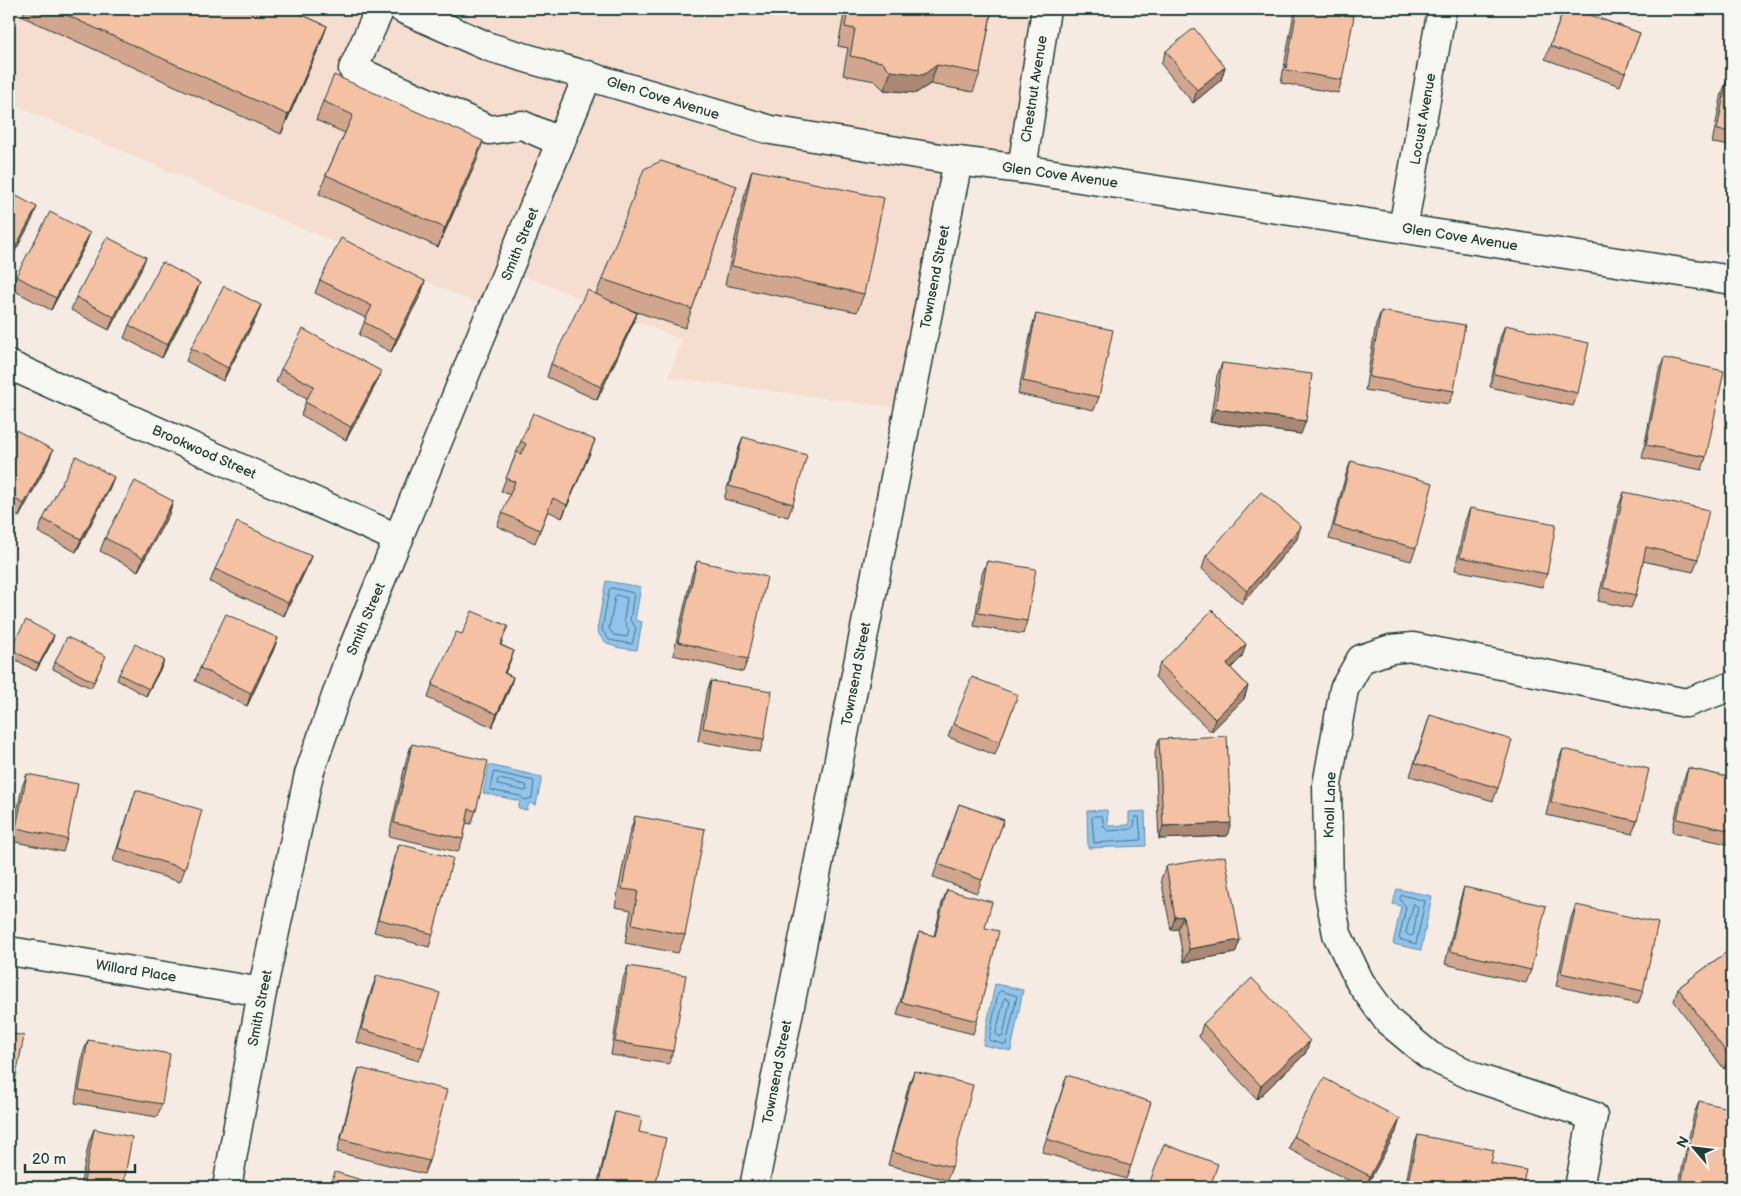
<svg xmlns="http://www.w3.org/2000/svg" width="1741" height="1196" viewBox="0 0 1741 1196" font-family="'Balsamiq Sans',sans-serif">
<rect width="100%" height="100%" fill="#f6ebe3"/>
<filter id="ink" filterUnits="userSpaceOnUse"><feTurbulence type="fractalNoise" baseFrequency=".02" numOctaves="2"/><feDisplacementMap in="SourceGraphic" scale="10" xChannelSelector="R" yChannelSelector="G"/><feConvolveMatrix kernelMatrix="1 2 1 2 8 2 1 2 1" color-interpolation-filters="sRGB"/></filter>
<g filter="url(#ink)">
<path fill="#f5ded0" d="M9 9H1048L1025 175 950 163 912 410 668 377 682 340 512 271 495 311 9 103Z"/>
<g fill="#90c4ed" stroke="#638ea3">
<path d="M606 581 641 587 635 620 642 622 637 650C620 648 604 648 597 630Z"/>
<path d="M489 765 542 777 536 805 529 803 527 810 518 808 520 801 483 793Z"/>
<path d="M1107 810 1108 826 1129 825V812L1145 811 1146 846 1088 848 1087 811Z"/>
<path d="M1397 889 1432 896 1421 950 1393 944 1401 906 1393 904Z"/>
<path d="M995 984 1023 990 1011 1051 983 1045Z"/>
</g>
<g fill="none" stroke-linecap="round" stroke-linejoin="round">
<g stroke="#4c737e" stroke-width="1">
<path d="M612 588 634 593 630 620 636 628 632 644 609 640 602 630 609 590Z"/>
<path d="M617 595 627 598 624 620 629 631 627 637 614 635 609 629 615 597Z"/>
<path d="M494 772 534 781 532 798 525 800 520 796 490 790Z"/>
<path d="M500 779 526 785 527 790 525 791 498 785 497 781Z"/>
<path d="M1095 816H1102L1104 827 1108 831 1131 829 1134 826 1135 817H1139L1141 840 1094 843 1092 818Z"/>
<path d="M1402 895 1425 901 1416 944 1399 939 1406 907 1400 899Z"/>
<path d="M1414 904 1418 907 1413 935 1410 936 1406 933Z"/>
<path d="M1001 991 1017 996 1006 1045 989 1040 998 993Z"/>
<path d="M1005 998 1010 1001 1003 1036 1000 1037 996 1034Z"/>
</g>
<g stroke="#1f3d34" stroke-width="31">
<g id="minor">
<path d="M380 9 353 69 490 130 522 125 561 142"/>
<path d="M1022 169 1046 9"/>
<path d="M1403 228 1442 9"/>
<path d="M9 365 399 539"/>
<path d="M9 951 262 992"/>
<path d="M227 1187 262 992 309 774 351 653 588 75"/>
<path d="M754 1187 958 161"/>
<path d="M1579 1187 1593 1116 1477 1078 1430 1056 1388 1021 1360 982 1337 934 1329 892 1327 785 1344 689 1361 659 1391 649 1413 647 1686 703 1732 686"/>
</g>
</g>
<g stroke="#1f3d34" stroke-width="31">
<path id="major" d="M403 9 489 47 771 130 958 161 1022 169 1732 280"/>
</g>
<use href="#minor" stroke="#f6f6f2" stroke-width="28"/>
<use href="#major" stroke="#f6f6f2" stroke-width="28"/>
</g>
<g fill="#d2a68e" stroke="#1f3d34">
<path d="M24 9H289L327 26 320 45 281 134 23 17 25 9Z"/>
<path d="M845 9H992L980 73 973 92 930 84 916 93 884 90 875 81 843 75 848 48 838 46Z"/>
<path d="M1296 9H1316L1342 80 1338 93 1281 83 1293 18Z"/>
<path d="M1564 9 1587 14 1640 33 1620 86 1545 59Z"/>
<path d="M1166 51 1225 67 1221 80 1193 103 1161 64Z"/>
<path d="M1727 80 1732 81V146L1712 143 1722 93Z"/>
<path d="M323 101 477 160 438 247 319 194 326 175 345 133 316 120Z"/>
<path d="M752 170 864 294 857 312 725 285 746 189Z"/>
<path d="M737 186 685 328 628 309 637 313 632 326 597 400 547 377 551 364 596 294 602 279Z"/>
<path d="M85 246 51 310 11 289 16 276Z"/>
<path d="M141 270 109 330 71 310 76 297Z"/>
<path d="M320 280 425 281 421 294 391 352 359 335 366 318 315 293Z"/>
<path d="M195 296 162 358 124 338 129 325Z"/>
<path d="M261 305 256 318 223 381 186 361 191 348Z"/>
<path d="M1381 311 1454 391 1449 404 1365 390 1376 324Z"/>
<path d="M1036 314 1099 397 1094 410 1018 394 1032 327Z"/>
<path d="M1505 325 1578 393 1573 406 1490 387 1500 338Z"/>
<path d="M1664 358 1706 457 1702 470 1642 458 1659 371Z"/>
<path d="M1222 363 1301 434 1210 422 1217 376Z"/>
<path d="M281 369 381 371 376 384 346 440 301 415 307 398 276 382Z"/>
<path d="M743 437 793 504 788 517 724 499 738 450Z"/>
<path d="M521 441 590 453 562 518 548 511 535 543 497 526 510 495 501 491Z"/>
<path d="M9 443 48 463 19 517 9 512Z"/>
<path d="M1351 461 1416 548 1411 561 1329 539 1346 474Z"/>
<path d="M109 490 76 552 38 532 43 519Z"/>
<path d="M1624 492 1698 559 1693 572 1643 561 1636 595 1631 608 1598 601 1619 505Z"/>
<path d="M173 501 169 514 138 571 100 551 105 538Z"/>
<path d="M1470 508 1547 574 1542 587 1455 570 1465 521Z"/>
<path d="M1297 539 1242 604 1202 569 1206 556Z"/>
<path d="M311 556 306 569 284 616 210 582 215 569Z"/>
<path d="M697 561 748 659 743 672 673 655 692 574Z"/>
<path d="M987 561 1027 621 1023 634 974 626 982 574Z"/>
<path d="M462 634 503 639 501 645 514 651 505 673 513 677 509 690 492 727 428 698 432 685Z"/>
<path d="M278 638 273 651 247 706 195 681 200 668Z"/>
<path d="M52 642 36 671 9 656 10 649Z"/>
<path d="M1242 657 1231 668 1248 686 1244 699 1211 732 1155 677 1160 664Z"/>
<path d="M164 660 162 666 146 696 117 680 119 674Z"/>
<path d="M55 662 103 663 91 688 53 669Z"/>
<path d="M711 681 764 739 760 752 698 741 706 694Z"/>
<path d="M1013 708 995 755 948 737 953 724Z"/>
<path d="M1430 715 1498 788 1493 801 1410 776Z"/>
<path d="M1159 739 1227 836 1159 839 1155 752Z"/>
<path d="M412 744 476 811 471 824 466 823 463 839 458 852 389 836 407 757Z"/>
<path d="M1563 749 1637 821 1632 834 1546 815 1558 762Z"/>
<path d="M1688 768 1732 778V845L1672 832 1683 781Z"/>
<path d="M27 774 67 839 63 852 11 841 22 787Z"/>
<path d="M136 790 185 869 180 882 113 861Z"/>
<path d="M959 804 1004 820 977 893 933 877Z"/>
<path d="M635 816 685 935 678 953 625 943 631 910 615 907 629 835Z"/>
<path d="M399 844 433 934 429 947 374 932 394 857Z"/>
<path d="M1166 866 1240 940 1235 953 1184 962 1178 929 1171 930 1161 879Z"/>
<path d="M1464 887 1531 970 1526 983 1445 964 1460 900Z"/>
<path d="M947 890 985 928 977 1021 973 1034 897 1015 914 945 919 932 934 936 942 903Z"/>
<path d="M1576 905 1643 991 1638 1004 1556 986 1571 918Z"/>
<path d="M1732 948V1063L1724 1069 1674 1001 1678 988Z"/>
<path d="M628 966 673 1051 669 1064 611 1055 623 979Z"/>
<path d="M377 975 424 1048 419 1061 356 1042 372 988Z"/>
<path d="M1203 1024 1310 1041 1305 1054 1257 1099 1199 1037Z"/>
<path d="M9 1033 14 1086 9 1099Z"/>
<path d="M88 1040 162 1104 157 1117 75 1103 83 1053Z"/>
<path d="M359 1068 429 1161 424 1174 337 1152 355 1081Z"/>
<path d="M914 1071 952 1167 947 1180 888 1165 909 1084Z"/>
<path d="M1067 1075 1131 1166 1126 1179 1042 1152Z"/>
<path d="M1699 1101 1732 1187H1678L1694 1114Z"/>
<path d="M615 1112 639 1132 655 1187H597L611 1125Z"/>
<path d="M94 1129 123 1187H80L89 1142Z"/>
<path d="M1396 1132 1366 1187H1361L1289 1149 1293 1136Z"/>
<path d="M1418 1135 1491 1163 1522 1187H1405L1413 1148Z"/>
</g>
<g fill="#ab8774" stroke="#1f3d34">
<path d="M327 26 320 45 281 134 288 115Z"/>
<path d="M937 65 930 84 916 93 884 90 891 71Z"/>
<path d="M1225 67 1221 80 1193 103 1197 90Z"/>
<path d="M483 141 477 160 438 247 445 228Z"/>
<path d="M37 207 32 220 9 263V259Z"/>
<path d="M90 233 85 246 51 310 56 298Z"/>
<path d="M146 257 141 270 109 330 114 317Z"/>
<path d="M425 281 421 294 391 352 396 339Z"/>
<path d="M200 283 195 296 162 358 167 345Z"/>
<path d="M261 305 256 318 223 381 228 368Z"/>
<path d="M637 313 632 326 597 400 601 387Z"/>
<path d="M381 371 376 384 346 440 351 427Z"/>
<path d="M1215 409 1306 421 1301 434 1210 422Z"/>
<path d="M595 440 590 453 562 518 567 505Z"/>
<path d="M53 450 48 463 19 517 24 504Z"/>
<path d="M114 477 109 490 76 552 81 539Z"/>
<path d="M173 501 169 514 138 571 143 558Z"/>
<path d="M1301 526 1297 539 1242 604 1247 591Z"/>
<path d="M311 556 306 569 284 616 288 603Z"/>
<path d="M54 635 52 642 36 671 39 664Z"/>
<path d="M278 638 273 651 247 706 251 693Z"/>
<path d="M1246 644 1242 657 1222 677 1227 664Z"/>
<path d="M514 651 509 664 499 686 504 673Z"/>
<path d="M164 660 162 666 146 696 149 689Z"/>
<path d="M513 677 509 690 492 727 497 714Z"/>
<path d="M1248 686 1244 699 1211 732 1215 719Z"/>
<path d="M1231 823 1227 836 1159 839 1163 826Z"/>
<path d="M1183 916 1178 929 1171 930 1175 917Z"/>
<path d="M1240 940 1235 953 1184 962 1189 949Z"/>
<path d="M1310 1041 1305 1054 1257 1099 1261 1086Z"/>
<path d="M1732 1054V1063L1724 1069 1729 1056Z"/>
<path d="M1400 1119 1396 1132 1366 1187 1370 1176Z"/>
</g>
<g fill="#f4c1a5" stroke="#1f3d34">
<path d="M53 9H289L327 26 288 115Z"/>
<path d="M848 9H992L980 73 937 65 923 75 891 71 882 62 850 56 855 29 845 27Z"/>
<path d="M1297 9H1316L1354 16 1342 80 1286 70Z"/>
<path d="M1564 9H1589L1587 14 1640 33 1625 73 1550 46Z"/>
<path d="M1194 28 1225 67 1197 90 1166 51Z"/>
<path d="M334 75 483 141 445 228 326 175 353 115 323 101Z"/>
<path d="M1727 80 1732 81V132L1717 130Z"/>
<path d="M661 161 737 186 692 309 602 279 644 169Z"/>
<path d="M752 170 884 198 864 294 732 266Z"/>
<path d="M9 192 37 207 9 259Z"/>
<path d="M50 212 90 233 56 298 16 276Z"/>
<path d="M107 237 146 257 114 317 76 297Z"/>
<path d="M341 238 425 281 396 339 364 322 372 306 320 280Z"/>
<path d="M162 262 200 283 167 345 129 325Z"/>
<path d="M224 286 261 305 228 368 191 348Z"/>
<path d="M587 290 637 313 601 387 551 364Z"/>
<path d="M1381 311 1465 325 1454 391 1369 377Z"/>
<path d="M1036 314 1113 330 1099 397 1023 381Z"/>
<path d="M1505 325 1589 343 1578 393 1494 374Z"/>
<path d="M303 329 381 371 351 427 305 402 314 386 281 369Z"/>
<path d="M1664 358 1724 371 1706 457 1646 445Z"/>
<path d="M1222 363 1312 374 1306 421 1215 409Z"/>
<path d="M533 413 595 440 567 505 553 498 540 530 502 513 515 482 506 478 517 452 521 454 526 444 521 441Z"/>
<path d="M16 430 53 450 24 504 9 496V443Z"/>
<path d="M743 437 807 455 793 504 729 486Z"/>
<path d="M76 456 114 477 81 539 43 519Z"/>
<path d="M1351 461 1433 483 1416 548 1334 526Z"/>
<path d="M135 481 173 501 143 558 105 538Z"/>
<path d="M1261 492 1301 526 1247 591 1206 556Z"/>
<path d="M1624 492 1709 510 1698 559 1646 547 1636 595 1603 588Z"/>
<path d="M1470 508 1556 524 1547 574 1460 557Z"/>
<path d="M237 522 311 556 288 603 215 569Z"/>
<path d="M697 561 767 577 748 659 678 642Z"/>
<path d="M987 561 1036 569 1027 621 978 613Z"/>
<path d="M1212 610 1246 644 1227 664 1248 686 1215 719 1160 664Z"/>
<path d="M472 611 508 626 500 645 514 651 504 673 513 677 497 714 432 685 456 632 462 634Z"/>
<path d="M226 614 278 638 251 693 200 668Z"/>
<path d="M26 620 54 635 39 664 10 649Z"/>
<path d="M67 637 106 656 94 682 55 662Z"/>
<path d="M135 644 164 660 149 689 119 674Z"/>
<path d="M972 677 1018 695 1000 742 953 724Z"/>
<path d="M711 681 772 691 764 739 703 728Z"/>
<path d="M1430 715 1512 740 1498 788 1415 763Z"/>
<path d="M1227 736 1231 823 1163 826 1159 739Z"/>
<path d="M412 744 488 761 476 811 469 809 463 839 394 823Z"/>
<path d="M1563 749 1649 769 1637 821 1551 802Z"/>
<path d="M1688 768 1732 778V831L1677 819Z"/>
<path d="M27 774 78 784 67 839 16 828Z"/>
<path d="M136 790 202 810 185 869 118 848Z"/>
<path d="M959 804 1004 820 982 880 938 864Z"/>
<path d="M635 816 705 829 685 935 632 924 638 891 622 889Z"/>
<path d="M399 844 453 858 433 934 378 919Z"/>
<path d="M1225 856 1240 940 1189 949 1183 916 1175 917 1166 866Z"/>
<path d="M1464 887 1546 906 1531 970 1450 951Z"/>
<path d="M947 890 992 902 985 928 999 931 977 1021 901 1002 919 932 935 936Z"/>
<path d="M1576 905 1658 923 1643 991 1561 973Z"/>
<path d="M1732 948V1054L1729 1056 1678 988Z"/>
<path d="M628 966 686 975 673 1051 615 1042Z"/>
<path d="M377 975 440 993 424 1048 361 1029Z"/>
<path d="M1252 978 1310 1041 1261 1086 1203 1024Z"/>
<path d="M9 1033 24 1036 14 1086 9 1085Z"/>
<path d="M88 1040 170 1054 162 1104 79 1090Z"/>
<path d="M359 1068 447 1090 429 1161 341 1139Z"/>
<path d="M914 1071 973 1085 952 1167 892 1152Z"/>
<path d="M1067 1075 1151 1102 1131 1166 1047 1139Z"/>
<path d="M1324 1078 1400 1119 1370 1176 1293 1136Z"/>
<path d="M1699 1101 1732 1109V1187H1694L1681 1184Z"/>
<path d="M615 1112 642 1118 639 1132 666 1138 655 1187H598Z"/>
<path d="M94 1129 132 1137 123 1187H83Z"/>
<path d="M1418 1135 1494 1150 1491 1163 1526 1170 1522 1187H1413L1407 1186Z"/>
<path d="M1164 1144 1218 1164 1211 1184 1221 1187H1148Z"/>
<path d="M335 1172 385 1187H330Z"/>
</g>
</g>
<g text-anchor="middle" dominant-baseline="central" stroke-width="4" stroke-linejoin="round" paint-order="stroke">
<g font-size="14" fill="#1f3d34" stroke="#f6f6f2">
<text transform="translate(1034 89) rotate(-81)">Chestnut Avenue</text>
<text transform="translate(663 98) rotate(17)">Glen Cove Avenue</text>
<text transform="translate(1423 119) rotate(-80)">Locust Avenue</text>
<text transform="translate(1060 175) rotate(8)">Glen Cove Avenue</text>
<text transform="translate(1460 237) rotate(9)">Glen Cove Avenue</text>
<text transform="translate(520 244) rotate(-68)">Smith Street</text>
<text transform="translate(935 277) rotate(-79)">Townsend Street</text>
<text transform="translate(204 452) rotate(24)">Brookwood Street</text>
<text transform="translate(366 619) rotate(-67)">Smith Street</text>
<text transform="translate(856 674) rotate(-79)">Townsend Street</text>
<text transform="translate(1330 805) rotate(-88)">Knoll Lane</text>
<text transform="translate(136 971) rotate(9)">Willard Place</text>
<text transform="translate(260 1008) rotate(-79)">Smith Street</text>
<text transform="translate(777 1072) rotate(-79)">Townsend Street</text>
</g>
</g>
<rect width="1741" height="1196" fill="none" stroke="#f6f6f2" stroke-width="30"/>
<rect x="15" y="15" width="1711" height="1166" fill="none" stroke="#1f3d34" stroke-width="2" filter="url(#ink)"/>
<g transform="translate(1694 1148) rotate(298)" stroke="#f6f6f2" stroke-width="4" paint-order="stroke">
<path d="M0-4L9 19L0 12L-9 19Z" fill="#1f3d34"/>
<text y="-8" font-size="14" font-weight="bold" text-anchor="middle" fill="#1f3d34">N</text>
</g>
<path d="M25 1164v8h110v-8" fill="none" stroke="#1f3d34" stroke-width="2.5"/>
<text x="32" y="1164" font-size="15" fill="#1f3d34" stroke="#f6f6f2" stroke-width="4" paint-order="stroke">20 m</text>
</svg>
